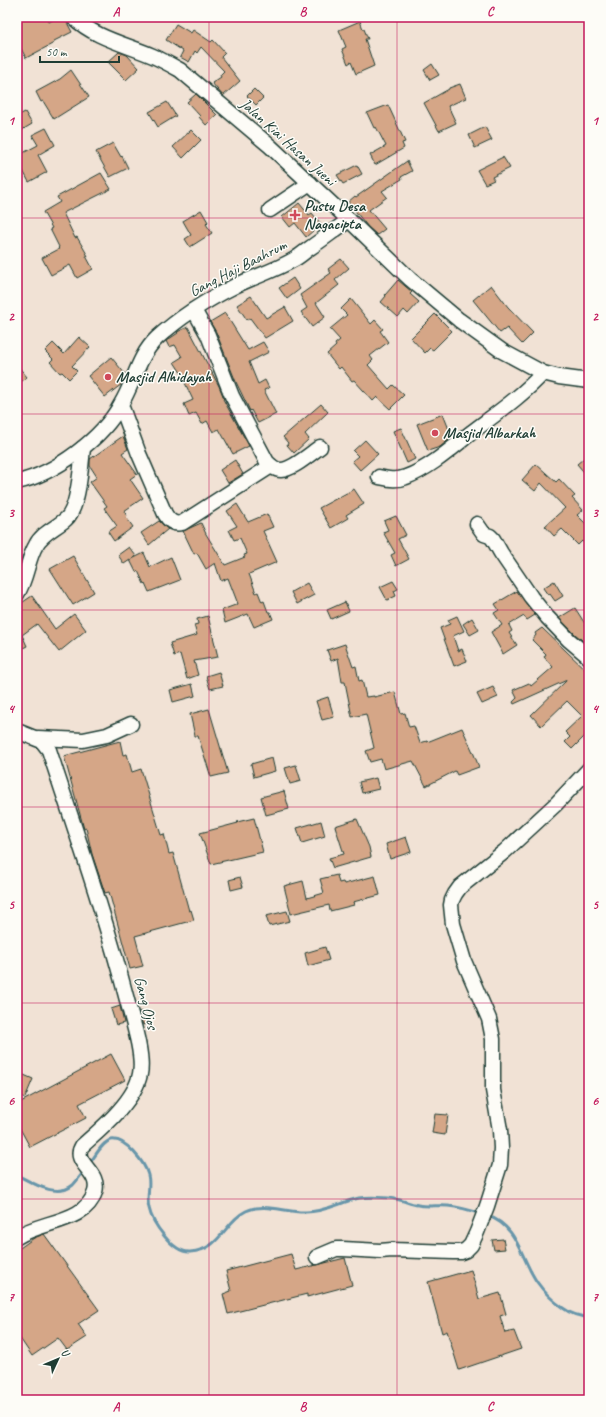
<svg xmlns="http://www.w3.org/2000/svg" width="606" height="1417" viewBox="0 0 606 1417" font-family="Caveat,sans-serif">
<rect width="100%" height="100%" fill="#f1e2d5"/>
<filter id="ink" filterUnits="userSpaceOnUse"><feTurbulence type="fractalNoise" baseFrequency=".025" numOctaves="2"/><feDisplacementMap in="SourceGraphic" scale="8" xChannelSelector="R" yChannelSelector="G"/><feConvolveMatrix kernelMatrix="1 2 1 2 8 2 1 2 1" color-interpolation-filters="sRGB"/></filter>
<g filter="url(#ink)">
<g fill="none" stroke-linecap="round" stroke-linejoin="round">
<g stroke="#6896aa" stroke-width="3">
<path d="M89 1164C95 1157 102 1142 111 1140 125 1137 145 1163 148 1175 151 1186 146 1197 149 1208 152 1223 173 1253 190 1252 220 1251 225 1221 246 1211 265 1202 286 1213 306 1212 325 1212 341 1202 359 1198 366 1197 388 1197 395 1199 403 1200 410 1204 418 1205 428 1207 438 1205 448 1206 460 1207 470 1210 481 1214"/>
<path d="M17 1175C33 1183 56 1199 73 1185 77 1181 81 1175 85 1170"/>
<path d="M488 1216C518 1226 521 1259 537 1282 544 1292 553 1301 563 1308 571 1314 579 1317 589 1317"/>
</g>
</g>
<g fill="#d5a687" stroke="#1f3d34">
<path d="M17 17H46L49 22 58 17H64L72 32 54 41V43L26 58 17 41Z"/>
<path d="M360 21 363 29H364L368 39H365L374 66 356 74 351 62 348 64 342 49 346 47 339 30Z"/>
<path d="M176 24 191 33 193 30 211 42 213 40 225 53 221 57 240 81 223 96 212 83 221 77 220 75 224 71 201 47 197 53 195 51 189 62 180 57 183 51 166 40Z"/>
<path d="M119 52 127 55 139 68 126 80 108 62Z"/>
<path d="M432 64 439 75 430 80 424 70Z"/>
<path d="M71 70 89 97 54 119 43 101 41 102 36 92 60 79Z"/>
<path d="M460 84 466 98 448 106 456 123 439 131 424 103 449 89V88Z"/>
<path d="M254 89 263 98 256 105 247 96Z"/>
<path d="M196 94 217 115 206 125 199 117 200 116 187 102Z"/>
<path d="M167 102 176 116 158 127 149 112Z"/>
<path d="M388 105 405 142 402 143 404 148 375 165 370 155 386 146 376 127 374 128 367 113Z"/>
<path d="M25 112 32 124 17 133V116Z"/>
<path d="M485 127 492 140 475 148 469 135Z"/>
<path d="M46 128 55 145 38 155 47 172 29 182 21 167 17 170V141L23 153 38 145 32 135Z"/>
<path d="M191 130 201 140 183 158 173 147Z"/>
<path d="M113 143 121 157 122 156 128 168 110 177 96 152Z"/>
<path d="M503 157 510 168 492 177 494 180 485 184 477 170Z"/>
<path d="M407 161 412 171 401 177 402 179 382 191 387 197 369 210 385 229 377 235 368 227 348 202 355 196 356 197Z"/>
<path d="M357 165 362 174 343 184 337 175Z"/>
<path d="M101 173 111 189 63 213 75 238 77 237 88 256H86L93 269 77 278 70 265 51 275 42 258 59 249 58 248 59 247 50 229 52 228 43 212 60 202 57 197Z"/>
<path d="M299 203 309 215 312 213 321 224 306 237 295 223 290 227 282 217Z"/>
<path d="M201 210 208 222 206 224 212 233 190 247 185 239 191 235 183 221Z"/>
<path d="M341 259 349 268 335 280 339 285 316 303 325 317 312 327 301 312 307 308 300 295 331 273 328 269Z"/>
<path d="M293 278 300 289 287 299 279 288Z"/>
<path d="M398 280 412 292 410 294 419 302 408 314 404 310 398 317 381 302 386 296 385 295Z"/>
<path d="M491 285 508 307 533 333 522 344 507 328 500 333 473 300Z"/>
<path d="M251 296 266 318 285 307 293 321 265 338 250 318 247 320 237 305Z"/>
<path d="M351 299 371 324 375 320 383 329 380 331 388 342 370 356 373 360 368 365 389 389 393 385 404 395 390 409 377 397 373 401 354 380 352 381 341 367 339 369 327 354 336 346 335 344 340 340 330 329 347 315 341 309Z"/>
<path d="M225 313 248 350 263 342 269 352 249 362 258 384 265 380 269 388 264 390 276 414 258 423 251 410 250 411 236 382 216 332 210 322Z"/>
<path d="M435 314 452 331 433 350 430 348 425 353 411 338Z"/>
<path d="M188 327 219 386 224 398 223 399 249 446 233 454 219 429 213 432 207 421 202 424 196 413 189 416 184 404 193 400 185 383 187 382 174 362 182 357 175 345 169 347 166 341 178 333 177 332Z"/>
<path d="M79 337 90 347 72 366 77 371 69 379 62 372 60 373 50 362 53 359 45 351 53 343 64 354Z"/>
<path d="M111 357 126 375 122 384 105 397 88 376Z"/>
<path d="M17 365 27 377 17 385Z"/>
<path d="M321 404 328 412 305 434 309 439 294 453 287 445 288 443 283 437Z"/>
<path d="M443 414 452 437 440 447 428 451 417 424Z"/>
<path d="M401 428 415 459 407 463 393 431Z"/>
<path d="M123 436 128 449 122 453 137 474 130 479 143 498 124 511 127 516 126 517 133 527 114 541 108 532 117 526 104 508 107 506 90 482 97 477 90 466V459Z"/>
<path d="M365 440 378 454 360 470 352 461 358 456 353 451Z"/>
<path d="M589 454V478L577 464Z"/>
<path d="M235 460 243 474 228 483 220 470Z"/>
<path d="M536 464 556 482 559 479 575 496 572 498 583 510 577 515 589 527V548L582 541 578 545 562 529 554 536 545 526 565 508 541 483 535 491 522 480Z"/>
<path d="M354 489 364 504 346 515 348 518 331 528 319 508Z"/>
<path d="M237 504 248 522 267 514 273 527 263 531 277 562 249 574 256 593 258 592 262 602 264 601 268 612H270L273 619 254 627 248 614 225 623 222 610 238 604 228 578 221 581 215 563 206 569 197 553 194 554 183 531 201 523 206 534 225 565 245 557 244 555 247 554 240 538 234 540 229 530 237 526 227 511Z"/>
<path d="M396 516 406 535 398 539 409 559 396 566 391 555 395 553 383 532 388 530 384 521Z"/>
<path d="M159 521 168 529 149 545 141 533Z"/>
<path d="M129 547 136 556 132 559 144 553 150 567 171 557 180 580 149 592 145 583 144 584 138 571 136 572 130 560 124 564 118 555Z"/>
<path d="M73 556 94 592 73 605 50 569Z"/>
<path d="M393 581 398 589 394 591 396 596 387 600 380 587Z"/>
<path d="M554 581 563 596 555 601 550 594 548 595 543 588Z"/>
<path d="M307 583 314 595 297 604 291 592Z"/>
<path d="M517 591 535 615 527 620 524 616 509 625 512 631 509 633 517 645 503 654 491 632 502 625 494 613 499 610 495 604Z"/>
<path d="M32 596 55 629 74 614 86 630 59 652 37 624 22 635 27 646 17 651V623L18 626 21 624 17 618V606Z"/>
<path d="M345 602 349 611 331 619 327 610Z"/>
<path d="M575 608 589 630V646L575 634 559 618Z"/>
<path d="M208 616 218 657 194 661 198 675 187 679 180 654 174 656 170 643 197 635 194 625 198 624 197 619Z"/>
<path d="M457 616 464 631 453 636 458 651 462 649 467 661 454 666 440 628 450 624 448 620Z"/>
<path d="M472 618 479 630 470 635 463 624Z"/>
<path d="M542 628 589 673V681L586 685 589 688V732L572 749 565 742 570 737 565 732 582 716 567 701 541 726 531 715 567 680 514 704 513 702 517 698 513 690 529 683 531 686 553 667 544 657 546 654 532 640 536 635 535 633Z"/>
<path d="M345 644 353 667 356 666 359 681 362 680 366 697 374 696V697L395 692 401 714 405 713 409 727 414 726 420 743 427 741V742L462 728 473 752 479 767 457 775 455 771 426 786 413 761 384 769 381 759 370 762 366 751 374 748 366 714 352 717 345 682H342L338 658 331 661 327 650Z"/>
<path d="M219 672 223 686 210 689 206 676Z"/>
<path d="M192 684 195 696 173 702 170 690Z"/>
<path d="M493 687 498 697 482 704 477 694Z"/>
<path d="M328 697 334 717 322 720 316 701Z"/>
<path d="M209 709 228 773 211 777 198 736H195L190 714Z"/>
<path d="M120 741 123 755 127 754 132 772 141 769 161 835 164 834 169 854 173 853 189 911 191 910 194 920 135 936 143 966 130 969 109 892 105 893 92 854 86 828 84 829 64 756Z"/>
<path d="M272 758 275 771 254 777 251 764Z"/>
<path d="M296 765 301 781 290 784 285 768Z"/>
<path d="M376 778 379 789 362 793 359 782Z"/>
<path d="M284 791 289 809 266 815 261 797Z"/>
<path d="M254 818 263 852 211 864 200 833 238 823 237 822Z"/>
<path d="M357 819 369 847 371 857 333 868 329 858 344 854 335 826Z"/>
<path d="M321 821 325 836 302 843 297 828Z"/>
<path d="M406 837 411 852 390 859 386 844Z"/>
<path d="M337 875 339 883 343 882 344 884 375 876 380 895 353 902 354 905 330 911 329 905 291 914 284 886 303 881 307 898 324 893 320 879Z"/>
<path d="M240 877 243 887 231 890 229 880Z"/>
<path d="M287 911 290 921 269 926 266 916Z"/>
<path d="M325 947 329 960 308 966 305 953Z"/>
<path d="M120 1006 124 1023 116 1025 111 1009Z"/>
<path d="M142 1011 147 1023 143 1025 139 1012Z"/>
<path d="M111 1054 125 1080 79 1104 86 1118 30 1147 17 1123V1104Z"/>
<path d="M17 1072 33 1079 25 1098 17 1094Z"/>
<path d="M435 1114 448 1115 445 1135 432 1133Z"/>
<path d="M44 1234 99 1310 78 1324 87 1337 67 1350 58 1338 32 1356 17 1334V1250L34 1238Z"/>
<path d="M503 1239 505 1249 494 1250 492 1240Z"/>
<path d="M291 1254 296 1270 345 1258 352 1285 307 1297V1294L228 1314 223 1294 231 1291 226 1271Z"/>
<path d="M471 1270 479 1299 500 1293 506 1314 500 1316 505 1333 514 1331 521 1349 459 1370 447 1331 442 1333 428 1282Z"/>
</g>
<g fill="none" stroke-linecap="round" stroke-linejoin="round">
<g stroke="#1f3d34" stroke-width="17">
<g id="minor">
<path d="M73 17C95 38 125 44 153 56 162 60 171 65 180 70L270 146 349 220 410 279 459 320 502 351 543 373 559 377 589 381"/>
<path d="M270 210 310 183"/>
<path d="M194 310 208 335 232 396 267 462C271 466 275 470 281 470 292 470 310 454 320 447"/>
<path d="M121 405 139 454 165 514C169 521 174 525 182 523L271 466"/>
<path d="M379 477C389 479 396 481 406 477 430 468 452 448 472 432 497 413 522 396 543 373"/>
<path d="M17 482C55 474 103 438 121 404 134 383 138 356 157 338 180 317 207 300 235 286 253 277 274 271 293 260 299 257 304 252 310 248 323 239 336 229 349 220"/>
<path d="M477 524 484 534 490 536 493 539 501 553 531 597 547 617 569 640 589 657"/>
<path d="M17 594C27 579 27 560 36 545 42 533 56 528 66 519 79 508 81 465 83 448"/>
<path d="M17 731 42 741 49 750C76 833 105 915 127 1000 132 1019 144 1055 140 1074 135 1101 101 1129 82 1146 71 1163 101 1171 95 1192 86 1223 40 1221 17 1237"/>
<path d="M38 738 83 740 107 735 131 724"/>
<path d="M317 1257 336 1249H343L380 1251 392 1250 453 1252H461L466 1250 471 1245 477 1232 487 1206 500 1165 501 1148 500 1130 493 1090V1039L489 1019 464 961 453 924 451 905 452 900 455 894 460 887 504 852 556 804 589 769"/>
</g>
</g>
<use href="#minor" stroke="#fdfcf7" stroke-width="14"/>
</g>
</g>
<path fill="none" stroke="#c2185b" stroke-width="1" stroke-opacity="0.55" d="M209 17V1400M397 17V1400M17 218H589M17 414H589M17 610H589M17 807H589M17 1003H589M17 1199H589"/>
<g fill="#d1495b" stroke="#fdfcf7" stroke-width="1.5">
<path d="M293 209h4v4h4v4h-4v4h-4v-4h-4v-4h4z"/>
<circle cx="108" cy="377" r="4"/>
<circle cx="435" cy="433" r="4"/>
</g>
<g text-anchor="middle" dominant-baseline="central" stroke-width="3" stroke-linejoin="round" paint-order="stroke">
<g font-size="16" fill="#1f3d34" stroke="#fdfcf7">
<text transform="translate(288 142) rotate(42)">Jalan Kiai Hasan Jueni</text>
<text transform="translate(238 268) rotate(-27)">Gang Haji Baahrum</text>
<text transform="translate(146 1003) rotate(75)">Gang Ojos</text>
</g>
<g font-size="16" font-weight="bold" fill="#1f3d34" stroke="#fdfcf7" text-anchor="start">
<text x="304" y="206">Pustu Desa<tspan x="304" dy="18">Nagacipta</tspan></text>
<text x="116" y="377">Masjid Alhidayah</text>
<text x="443" y="433">Masjid Albarkah</text>
</g>
</g>
<rect width="606" height="1417" fill="none" stroke="#fdfcf7" stroke-width="44"/>
<g transform="translate(58 1359) rotate(46)" stroke="#fdfcf7" stroke-width="3" paint-order="stroke">
<path d="M0-3L7 15L0 10L-7 15Z" fill="#1f3d34"/>
<text y="-6" font-size="11" font-weight="bold" text-anchor="middle" fill="#1f3d34">U</text>
</g>
<path d="M40 56v6h79v-6" fill="none" stroke="#1f3d34" stroke-width="2"/>
<text x="46" y="56" font-size="12" fill="#1f3d34" stroke="#fdfcf7" stroke-width="3" paint-order="stroke">50 m</text>
<rect x="22" y="22" width="562" height="1373" fill="none" stroke="#c2185b" stroke-width="1.5"/>
<g font-size="13" text-anchor="middle" font-weight="bold" fill="#c2185b">
<text x="116" y="16">A</text>
<text x="303" y="16">B</text>
<text x="490" y="16">C</text>
<text x="11" y="125">1</text>
<text x="595" y="125">1</text>
<text x="11" y="321">2</text>
<text x="595" y="321">2</text>
<text x="11" y="517">3</text>
<text x="595" y="517">3</text>
<text x="11" y="713">4</text>
<text x="595" y="713">4</text>
<text x="11" y="909">5</text>
<text x="595" y="909">5</text>
<text x="11" y="1105">6</text>
<text x="595" y="1105">6</text>
<text x="11" y="1301">7</text>
<text x="595" y="1301">7</text>
<text x="116" y="1411">A</text>
<text x="303" y="1411">B</text>
<text x="490" y="1411">C</text>
</g>
</svg>
